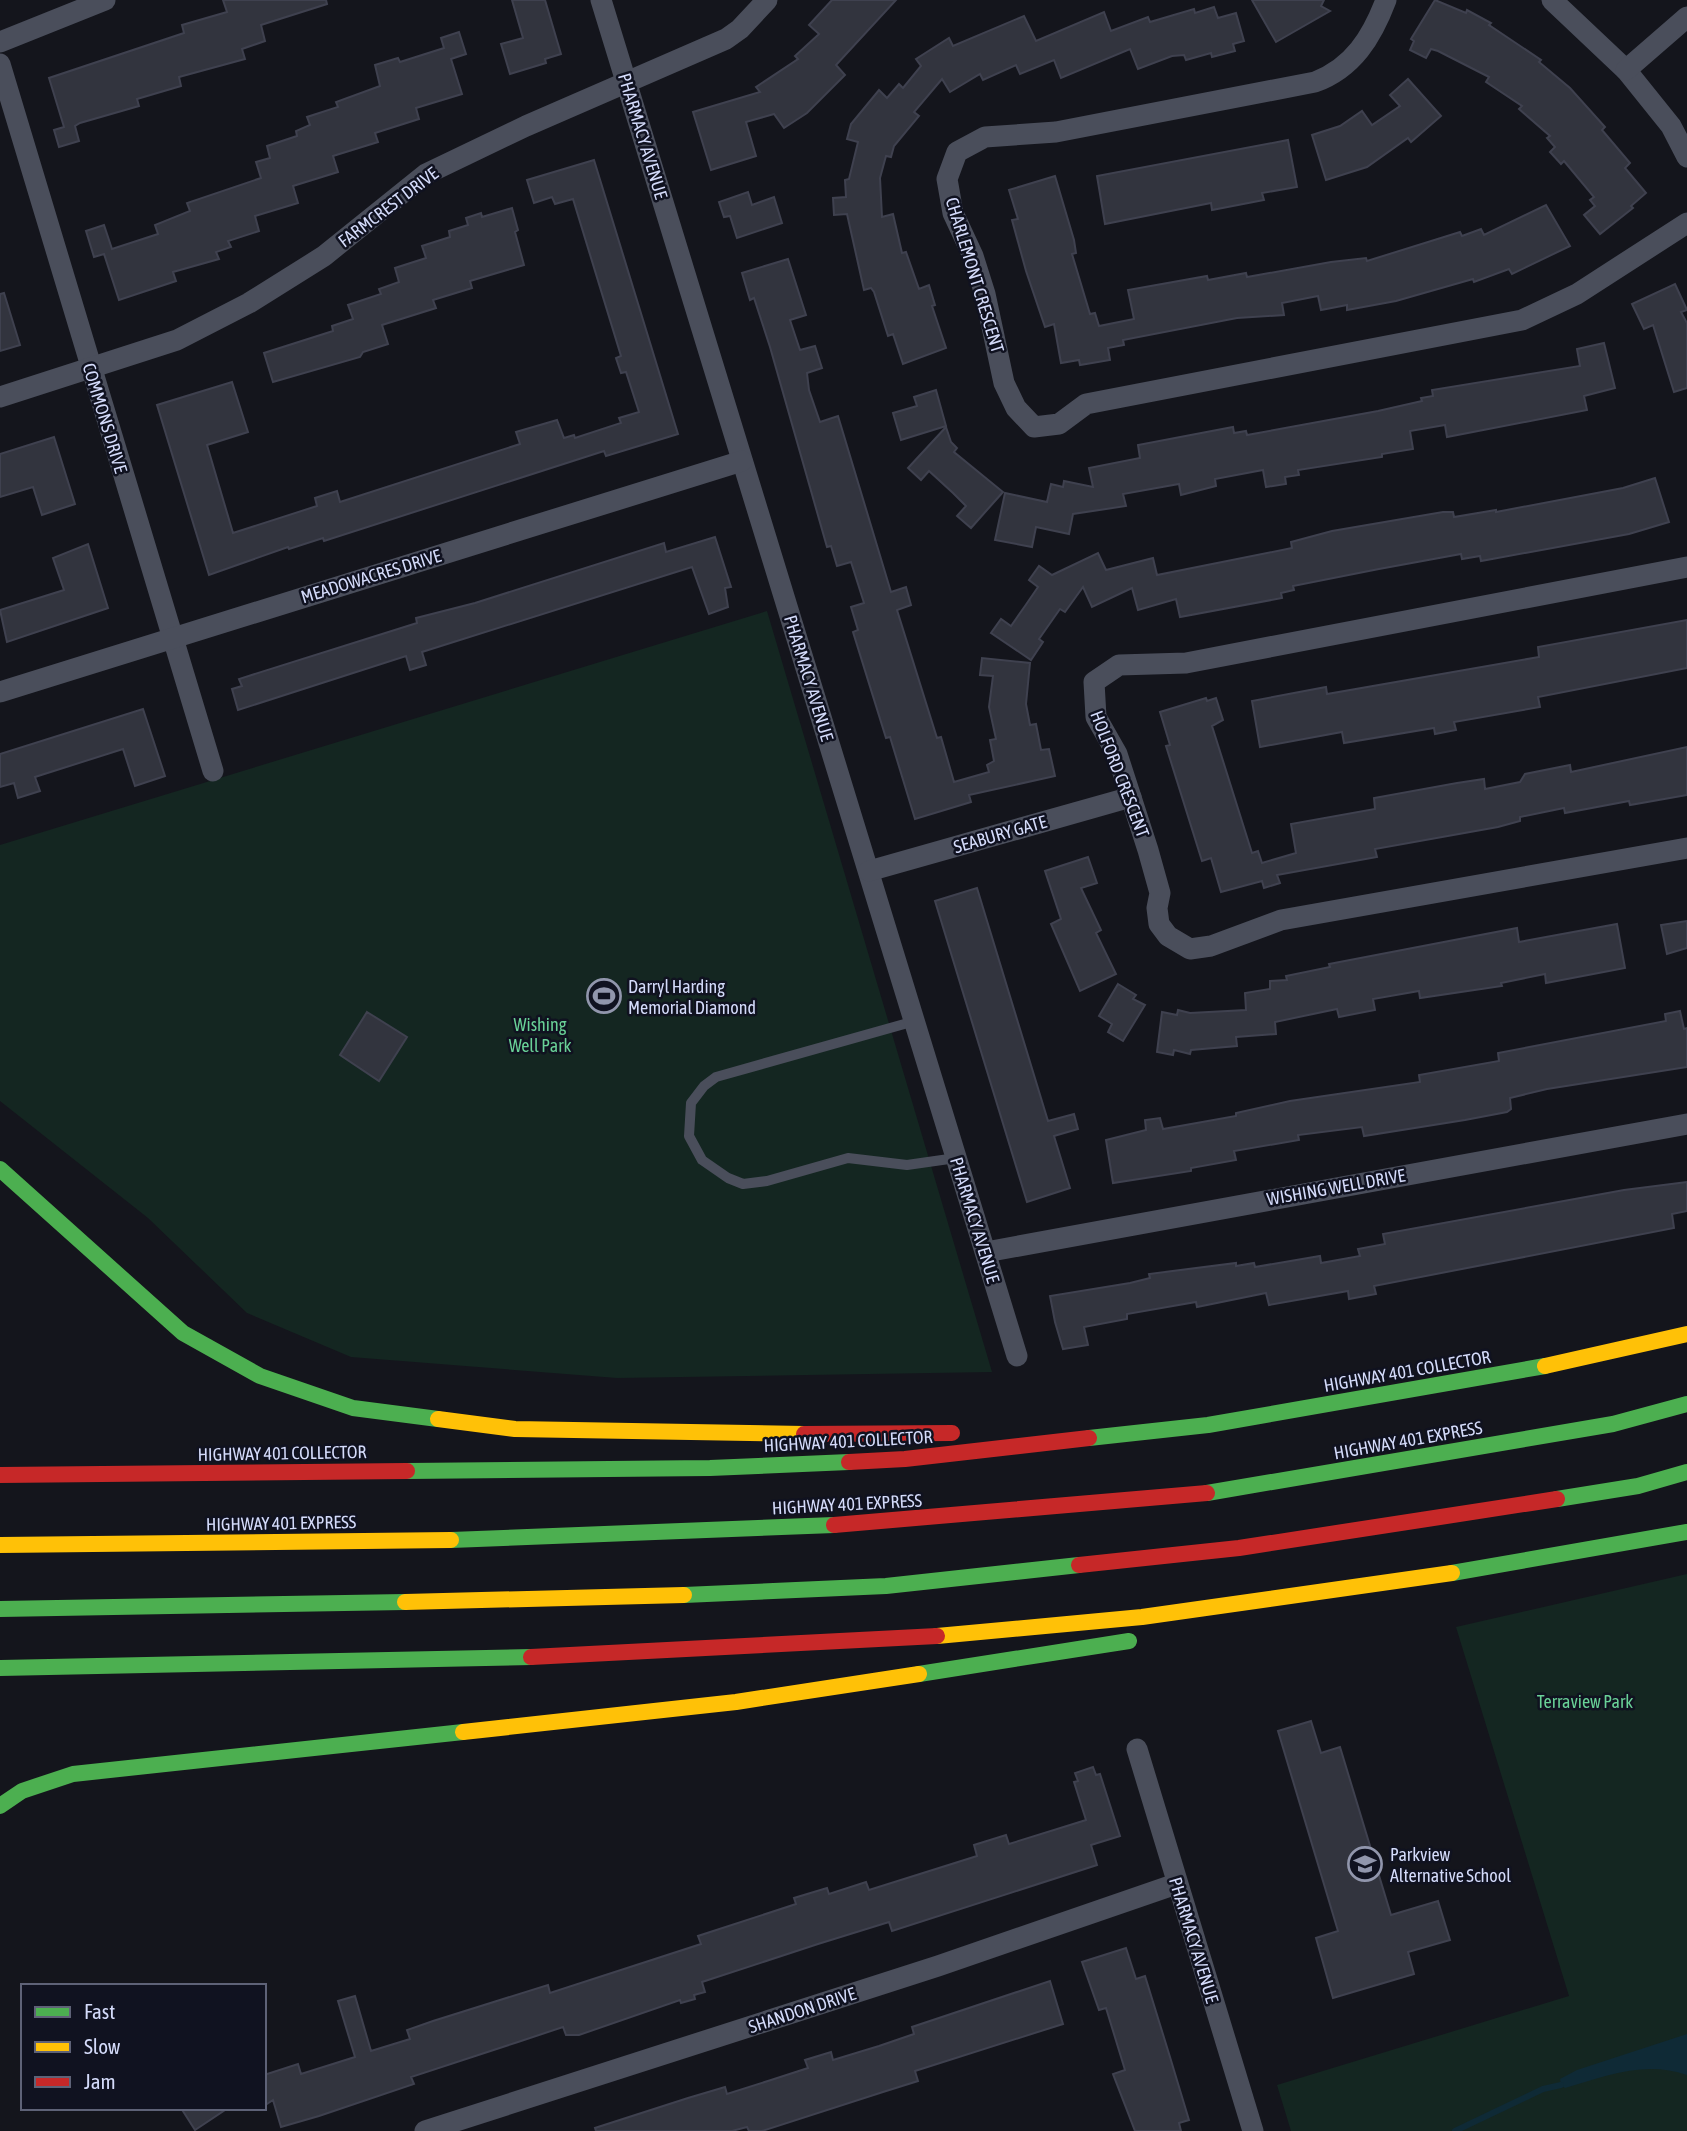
<svg xmlns="http://www.w3.org/2000/svg" width="1687" height="2131" viewBox="0 0 1687 2131" font-family="'Asap Condensed',sans-serif">
<rect width="100%" height="100%" fill="#14151c"/>
<g fill="#142621">
<path d="M767 611 992 1372 617 1378 351 1357 247 1313 148 1218 0 1101V845Z"/>
<path d="M1687 1574V2131H1291L1277 2085 1569 1996 1456 1627Z"/>
</g>
<path fill="#0f2a36" d="M1687 2034V2075C1645 2060 1606 2076 1565 2088L1561 2085 1560 2079 1577 2070Z"/>
<g fill="none" stroke-linecap="round" stroke-linejoin="round">
<path stroke="#0f2a36" stroke-width="6" d="M1455 2131 1543 2089 1561 2085"/>
</g>
<g fill="#32343e" stroke="#3f414f" stroke-width="2">
<path d="M223 0H326L327 4 261 25 265 41 242 49 245 59 179 77 181 86 137 99 139 106 80 123 75 126 79 141 59 147 54 130 64 127 49 78 184 33 182 25 227 12Z"/>
<path d="M512 0H545L561 54 545 59 546 63 510 74 501 44 523 38Z"/>
<path d="M832 0H896L836 65 845 75 807 113 784 128 774 114 746 122 756 156 711 170 693 112 760 92 756 87 798 59 795 56 819 34 809 25Z"/>
<path d="M1252 0H1324L1321 6 1330 11 1276 42Z"/>
<path d="M1435 0 1466 13 1467 10 1491 23 1489 25 1541 60 1539 62 1570 88 1605 127 1602 130 1630 163 1625 168 1646 193 1631 206 1633 208 1600 234 1584 215 1595 206 1590 200 1594 197 1564 161 1561 164 1550 152 1555 147 1547 138 1550 136 1519 109 1522 106 1486 82 1489 77 1438 51 1431 49 1426 58 1410 50 1414 41 1411 39Z"/>
<path d="M1214 7 1218 18 1236 13 1244 41 1233 44 1235 51 1212 57 1211 53 1186 60 1184 55 1172 56 1138 69 1130 49 1061 78 1054 60 1020 74 1016 65 983 80 980 74 950 92 942 79 914 112 919 116 894 146 891 157 886 156 880 178 882 217 893 214 902 253 906 252 919 289 929 285 935 305 932 306 946 348 903 364 893 334 888 336 874 292 871 288 864 290 847 214 834 215 833 198 846 197 845 180 849 179 858 142 847 139 851 124 879 90 887 98 899 84 903 88 921 66 916 59 949 38 953 46 1024 16 1036 41 1104 12 1111 31 1148 17 1150 22 1194 9 1195 13Z"/>
<path d="M459 32 466 54 451 59 462 94 416 108 419 119 375 133 378 142 333 156 338 172 293 186 298 203 255 216 259 231 228 241 231 247 216 252 219 259 173 272 176 281 119 300 104 254 94 257 86 231 104 225 112 249 158 234 155 225 190 211 187 203 261 178 256 162 270 158 267 146 297 136 296 131 310 125 307 117 338 107 336 102 380 86 375 65 398 58 400 62 444 48 441 38Z"/>
<path d="M1408 79 1441 116 1411 142 1408 138 1367 167 1326 180 1312 135 1340 126 1362 111 1372 125 1400 106 1390 95Z"/>
<path d="M1288 140 1297 187 1262 193 1264 200 1212 210 1211 203 1105 224 1097 176Z"/>
<path d="M594 160 678 434 606 456 604 451 324 541 323 538 289 549 288 547 209 575 157 405 232 382 248 432 207 445 233 533 317 506 315 498 337 491 340 502 520 444 516 432 557 420 564 438 574 435 575 438 621 423 619 418 639 412 626 372 621 373 616 358 621 356 573 199 555 204 552 197 534 203 527 180Z"/>
<path d="M1055 176 1074 240 1076 253 1072 254 1090 314 1095 313 1099 326 1134 319 1128 290 1207 276 1208 280 1246 273 1247 277 1331 262 1366 258 1367 261 1460 232 1462 236 1481 229 1484 235 1546 205 1570 246 1512 274 1509 269 1474 282 1473 279 1396 301 1347 310V305L1321 310 1318 296 1282 303 1284 315 1237 318 1123 340 1124 345 1108 348 1110 360 1080 365 1079 360 1061 363 1054 324 1045 327 1026 271 1012 220 1018 219 1009 190Z"/>
<path d="M748 192 752 205 774 197 782 223 737 238 730 216 724 217 719 202Z"/>
<path d="M512 208 518 230 515 232 524 265 470 281 472 288 433 300 436 308 382 325 388 344 363 352 360 357 273 382 264 353 333 331 332 326 353 319 348 305 381 294 379 289 399 282 395 268 426 258 422 246 450 237 449 231 468 225 466 218 481 213 482 217Z"/>
<path d="M788 259 806 315 790 320 800 350 815 346 822 368 807 373 809 390 820 422 838 416 891 592 906 587 911 605 897 610 937 738 941 737 954 782 989 772 987 765 994 761 990 740 996 739 989 707 993 676 980 675 982 658 1030 663 1026 704 1030 725 1036 724 1041 750 1049 749 1055 776 969 795 971 802 915 819 890 737 886 738 853 632 858 630 851 607 864 603 851 562 837 566 831 546 827 547 770 347 754 298 750 300 742 273Z"/>
<path d="M1675 284 1687 310 1681 312 1687 323V388L1674 392 1653 325 1644 329 1632 304Z"/>
<path d="M4 293 20 345 0 351V294Z"/>
<path d="M1604 343 1615 388 1584 396 1587 410 1447 437 1445 425 1410 431 1413 449 1382 454V457L1298 470 1299 475 1285 477 1286 484 1266 487 1263 470 1215 479 1216 486 1181 495 1179 484 1123 494 1126 506 1073 514 1069 534 1036 527 1032 547 995 540 1005 493 1047 502 1051 484 1063 487 1064 481 1093 487 1089 468 1140 458 1138 445 1233 427 1234 433 1246 431 1247 435 1378 411 1422 401 1421 398 1433 396 1432 390 1580 366 1577 349Z"/>
<path d="M936 390 946 426 901 440 893 413 917 406 914 397Z"/>
<path d="M946 427 951 442 957 448 954 452 1003 492 971 528 957 516 966 506 953 493 929 471 921 480 908 468Z"/>
<path d="M54 437 75 504 42 515 33 487 0 497V454Z"/>
<path d="M1655 478 1669 522 1629 534 1481 561 1480 556 1462 559 1461 554 1379 569 1293 586 1294 590 1281 593 1282 598 1180 617 1176 599 1138 610 1132 588 1092 607 1083 587 1065 612 1060 609 1039 639 1043 642 1031 660 991 633 1001 619 1011 626 1025 606 1038 587 1029 580 1039 566 1052 575 1098 553 1106 570 1153 558 1157 575 1292 548 1291 542 1332 531 1443 512H1453L1454 517 1496 510V512L1623 488Z"/>
<path d="M715 537 731 587 725 588 728 607 709 614 692 567 422 652 426 665 410 670 406 656 238 710 232 689 242 686 239 679 417 623 416 618 475 603 664 543 666 552Z"/>
<path d="M88 544 108 608 7 642 0 610 64 590 53 558Z"/>
<path d="M1687 620V668L1538 697 1540 707 1454 722 1456 730 1435 734 1434 728 1344 743 1342 732 1260 747 1252 701 1326 687 1327 694 1539 657 1538 647Z"/>
<path d="M1206 698 1207 701 1216 698 1223 720 1212 726 1252 853 1258 851 1262 863 1296 853 1291 824 1375 809 1374 798 1457 783 1484 779 1485 789 1520 782 1525 774 1570 765 1571 772 1687 747V795L1630 805 1629 801 1565 813 1564 808 1520 817V821L1498 827 1375 849 1377 857 1277 875 1280 883 1264 888 1262 881 1221 892 1211 858 1202 861 1166 746 1170 745 1160 712Z"/>
<path d="M143 709 165 776 135 786 123 749 35 777 40 791 18 798 14 783 0 787V754Z"/>
<path d="M1088 857 1097 883 1081 888 1101 930 1096 933 1116 974 1080 991 1051 924 1061 919 1045 871Z"/>
<path d="M977 888 1048 1121 1074 1114 1078 1129 1054 1136 1070 1188 1027 1202 935 901Z"/>
<path d="M1687 921V948L1667 954 1661 925Z"/>
<path d="M1617 924 1625 968 1546 983 1545 974 1501 983 1502 986 1420 998 1419 991 1373 999 1375 1010 1339 1017 1337 1009 1275 1022 1276 1034 1236 1037 1237 1046 1191 1050 1190 1054 1174 1050 1173 1055 1157 1052 1162 1012 1177 1015 1178 1010 1190 1013 1246 1010 1245 993 1270 989V981L1287 980 1286 976 1330 967 1329 964 1517 928 1519 942Z"/>
<path d="M1118 984 1136 995 1133 999 1145 1005 1123 1041 1108 1032 1112 1024 1099 1016Z"/>
<path d="M1680 1011 1684 1029 1687 1028V1067L1547 1089 1510 1098 1511 1109 1507 1112 1465 1120 1364 1136 1362 1127 1298 1135 1299 1140 1234 1151 1236 1160 1191 1168V1171L1113 1183 1106 1140 1146 1130 1145 1120 1160 1118 1163 1129 1236 1116V1113L1290 1101 1420 1082 1419 1075 1499 1061 1498 1053 1666 1021 1665 1014Z"/>
<path d="M367 1012 407 1037 379 1081 340 1055Z"/>
<path d="M1687 1182V1211L1672 1214 1674 1228 1374 1286 1376 1294 1349 1299 1348 1291 1269 1305 1266 1293 1197 1307 1196 1302 1127 1314V1319L1084 1327 1088 1345 1063 1349 1055 1322 1050 1296 1130 1283 1150 1278 1149 1274 1236 1263V1266L1254 1263 1255 1267 1320 1256 1321 1263 1360 1256 1358 1249 1385 1244 1383 1234 1624 1190Z"/>
<path d="M1311 1721 1321 1753 1340 1747 1391 1915 1438 1901 1450 1940 1408 1952 1414 1974 1333 1998 1316 1938 1338 1931 1278 1731Z"/>
<path d="M1093 1767 1096 1775 1100 1774 1120 1836 1091 1845 1097 1865 892 1931 889 1922 818 1944 702 1982 705 1992 694 1995 695 1999 681 2003 680 2000 579 2035H566L563 2027 518 2042 411 2077 414 2084 319 2116 281 2127 273 2100 264 2106V2075L298 2064 301 2074 355 2057 338 2001 355 1996 371 2051 410 2039 407 2030 433 2021 548 1985 550 1993 701 1944 698 1936 796 1904 794 1898 827 1888 829 1894 866 1882 869 1890 977 1856 974 1845 1006 1835 1009 1844 1086 1820 1074 1782 1078 1781 1075 1773Z"/>
<path d="M1126 1948 1136 1979 1145 1976 1170 2057 1189 2120 1179 2123 1181 2131H1135L1113 2074 1125 2070 1106 2008 1099 2010 1082 1962Z"/>
<path d="M1050 1981 1063 2024 915 2071 918 2081 883 2092 762 2131H749L747 2127 732 2131H596L595 2128 688 2098 725 2087 727 2094 771 2080 808 2068 805 2060 831 2052 833 2060 879 2046 914 2034 912 2027Z"/>
<path d="M181 2108H228L195 2130Z"/>
</g>
<g fill="none" stroke-linecap="round" stroke-linejoin="round">
<path stroke="#4a4e5b" stroke-width="10" d="M915 1021 716 1077 704 1086 691 1103 689 1136 702 1160 728 1178 743 1184 767 1181 848 1158 907 1165 956 1158"/>
<g stroke="#4a4e5b" stroke-width="21">
<path d="M601 0 1017 1356"/>
<path d="M1386 0C1372 37 1353 68 1315 82L1056 132 985 137 957 152 947 179 953 213 973 256 985 294 1004 383 1016 408 1034 427 1059 424 1086 404 1522 320 1577 294 1687 223"/>
<path d="M1552 0 1626 70 1671 126 1687 157"/>
<path d="M0 42 105 0"/>
<path d="M0 64 213 771"/>
<path d="M1626 70 1687 17"/>
<path d="M0 397 177 340 249 303 324 256 426 174 526 126 726 39 740 29 767 0"/>
<path d="M1687 567 1186 663 1119 665 1094 682 1096 717 1117 754 1148 850 1160 893 1157 908 1159 924 1168 936 1190 949 1211 946 1281 920 1687 848"/>
<path d="M0 692 742 461"/>
<path d="M869 871 1131 797"/>
<path d="M986 1252 1687 1124"/>
<path d="M1137 1749 1253 2131"/>
<path d="M425 2131 938 1966 1176 1884"/>
</g>
<g stroke="#4caf50" stroke-width="16">
<path d="M0 1169 183 1333 260 1376 353 1408 438 1419"/>
<path d="M1089 1438 1208 1425 1545 1366"/>
<path d="M407 1471 710 1468 849 1462"/>
<path d="M1207 1493 1613 1424 1687 1404"/>
<path d="M1557 1499 1638 1486 1687 1472"/>
<path d="M451 1540 834 1525"/>
<path d="M1452 1573 1687 1532"/>
<path d="M684 1595 886 1586 1079 1565"/>
<path d="M0 1609 405 1602"/>
<path d="M0 1668 531 1657"/>
<path d="M919 1674 1129 1641"/>
<path d="M0 1806 22 1791 73 1774 463 1732"/>
</g>
<g stroke="#ffc107" stroke-width="16">
<path d="M1545 1366 1687 1334"/>
<path d="M438 1419 515 1429 804 1434"/>
<path d="M0 1545 451 1540"/>
<path d="M405 1602 684 1595"/>
<path d="M937 1636 1142 1617 1452 1573"/>
<path d="M463 1732 736 1702 919 1674"/>
</g>
<g stroke="#c62828" stroke-width="16">
<path d="M804 1434 952 1433"/>
<path d="M849 1462 905 1459 1089 1438"/>
<path d="M0 1475 407 1471"/>
<path d="M834 1525 1207 1493"/>
<path d="M1079 1565 1239 1548 1557 1499"/>
<path d="M531 1657 937 1636"/>
</g>
</g>
<defs>
<g id="stadium-ring" transform="scale(1.75)"><circle r="9.5" fill="#101220" stroke="#9196ac" stroke-width="1.5"/><path d="M0-5a6.5 5 0 1 0 0 10a6.5 5 0 1 0 0-10ZM-3.5-1.8h7v3.6h-7Z" fill="#9196ac"/></g>
<g id="school-ring" transform="scale(1.75)"><circle r="9.5" fill="#101220" stroke="#9196ac" stroke-width="1.5"/><path d="M0-5L7-2L0 1L-7-2ZM-4 1L0 2.5L4 1V4Q0 6-4 4Z" fill="#9196ac"/></g>
</defs>
<g fill-rule="evenodd">
<use href="#stadium-ring" x="604" y="996"/>
<use href="#school-ring" x="1365" y="1864"/>
</g>
<g text-anchor="middle" dominant-baseline="central" stroke-width="5" stroke-linejoin="round" paint-order="stroke">
<g font-size="18" fill="#d4dbfa" stroke="#101220">
<text transform="translate(643 136) rotate(73)">PHARMACY AVENUE</text>
<text transform="translate(388 207) rotate(-37)">FARMCREST DRIVE</text>
<text transform="translate(975 275) rotate(73)">CHARLEMONT CRESCENT</text>
<text transform="translate(105 418) rotate(73)">COMMONS DRIVE</text>
<text transform="translate(371 576) rotate(-17)">MEADOWACRES DRIVE</text>
<text transform="translate(809 678) rotate(73)">PHARMACY AVENUE</text>
<text transform="translate(1120 774) rotate(69)">HOLFORD CRESCENT</text>
<text transform="translate(1000 834) rotate(-16)">SEABURY GATE</text>
<text transform="translate(1336 1187) rotate(-10)">WISHING WELL DRIVE</text>
<text transform="translate(975 1220) rotate(73)">PHARMACY AVENUE</text>
<text transform="translate(1407 1371) rotate(-10)">HIGHWAY 401 COLLECTOR</text>
<text transform="translate(1408 1440) rotate(-10)">HIGHWAY 401 EXPRESS</text>
<text transform="translate(848 1441) rotate(-3)">HIGHWAY 401 COLLECTOR</text>
<text transform="translate(282 1453) rotate(-1)">HIGHWAY 401 COLLECTOR</text>
<text transform="translate(847 1504) rotate(-3)">HIGHWAY 401 EXPRESS</text>
<text transform="translate(281 1523) rotate(-1)">HIGHWAY 401 EXPRESS</text>
<text transform="translate(1194 1940) rotate(73)">PHARMACY AVENUE</text>
<text transform="translate(802 2010) rotate(-18)">SHANDON DRIVE</text>
</g>
<g font-size="18" fill="#d4dbfa" stroke="#101220" text-anchor="start">
<text x="628" y="986">Darryl Harding<tspan x="628" dy="21">Memorial Diamond</tspan></text>
<text x="1390" y="1854">Parkview<tspan x="1390" dy="21">Alternative School</tspan></text>
</g>
<g font-size="18" fill="#69d197" stroke="#101220">
<text x="540" y="1024">Wishing<tspan x="540" dy="21">Well Park</tspan></text>
<text x="1585" y="1701">Terraview Park</text>
</g>
</g>
<rect x="21" y="1984" width="245" height="126" fill="#101220" stroke="#5e6277" stroke-width="2"/>
<rect x="35" y="2007" width="35" height="10" fill="#4caf50" stroke="#5e6277" stroke-width="2"/>
<text x="84" y="2019" font-size="21" fill="#d4dbfa">Fast</text>
<rect x="35" y="2042" width="35" height="10" fill="#ffc107" stroke="#5e6277" stroke-width="2"/>
<text x="84" y="2054" font-size="21" fill="#d4dbfa">Slow</text>
<rect x="35" y="2077" width="35" height="10" fill="#c62828" stroke="#5e6277" stroke-width="2"/>
<text x="84" y="2089" font-size="21" fill="#d4dbfa">Jam</text>
</svg>
